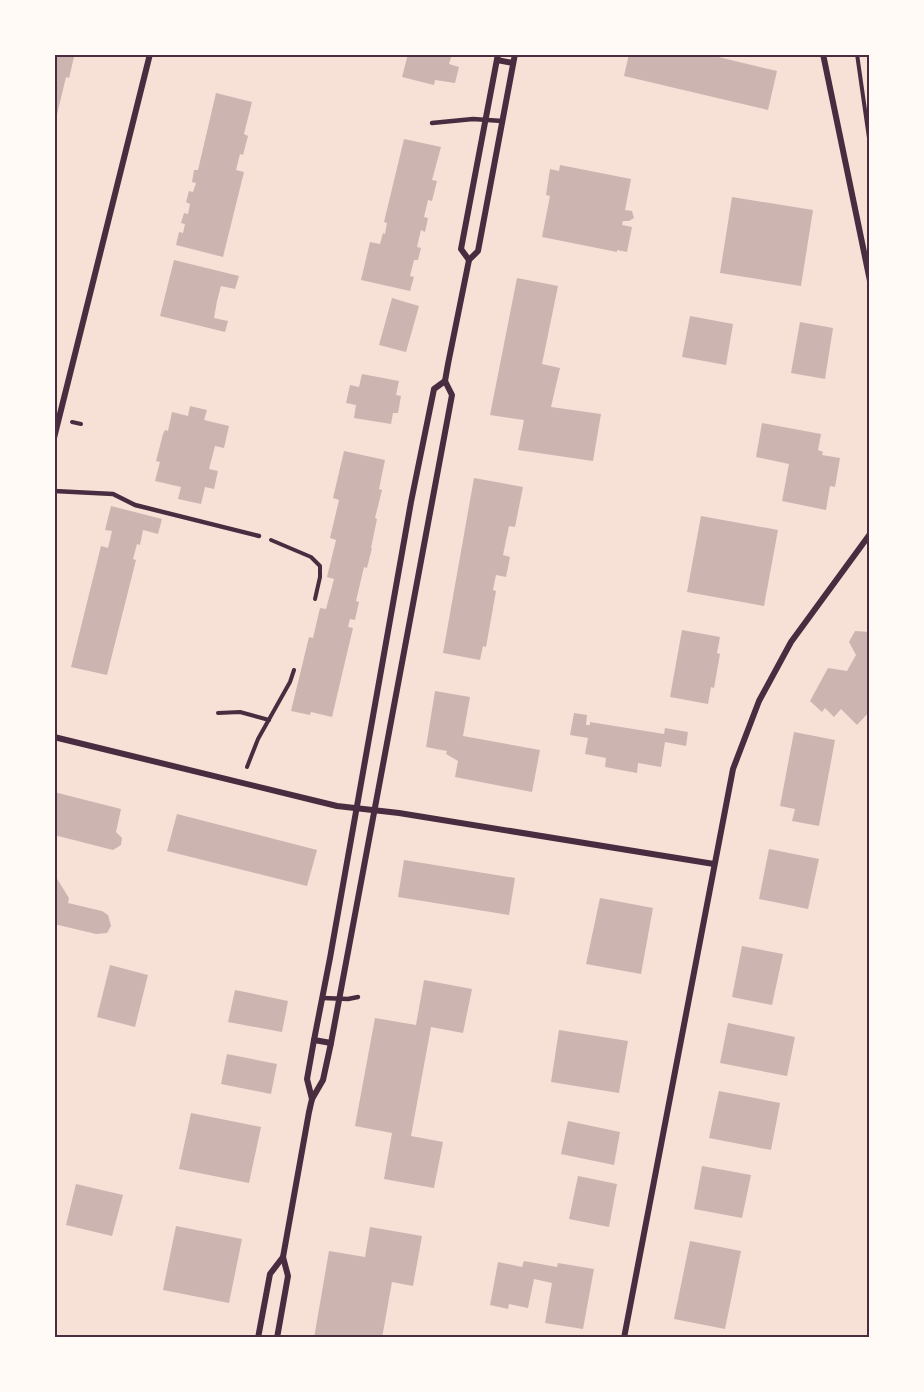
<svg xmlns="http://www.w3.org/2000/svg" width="924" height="1392" viewBox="0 0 924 1392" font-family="'Exo 2',sans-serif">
<rect width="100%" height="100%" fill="#f7e1d7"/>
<g fill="#ccb4b1">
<path d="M54 54 74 57 69 78 66 77 55 123Z"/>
<path d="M408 54H452L449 64 459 67 455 83 435 80 434 85 402 77Z"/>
<path d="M629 54H706L777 71 768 110 624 76Z"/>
<path d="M216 93 252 102 244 134 248 136 243 155 240 154 236 170 244 172 223 257 176 245 179 232 183 233 185 224 181 223 184 213 188 214 190 204 186 202 189 191 193 192 196 183 192 182 194 170H198Z"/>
<path d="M404 139 441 147 432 180 437 181 432 201 428 200 424 217 428 218 425 232 421 230 417 247 421 248 418 260H414L410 276 414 277 410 291 361 280 370 242 380 244 383 233 385 234 387 223 384 222Z"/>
<path d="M560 165 631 179 625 210 632 211 634 218 629 221H623L622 225 632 227 627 252 617 250V252L542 237 550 196 546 195 550 169 559 171Z"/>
<path d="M732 197 813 210 801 286 720 273Z"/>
<path d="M174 260 239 276 235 289 221 286 217 301 214 318 228 321 225 332 160 316Z"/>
<path d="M517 278 558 286 542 364 560 368 551 407 601 414 593 461 518 450 524 420 490 415Z"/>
<path d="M392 298 419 306 406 352 379 345Z"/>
<path d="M690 316 733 324 726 365 682 357Z"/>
<path d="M800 322 833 328 825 379 791 373Z"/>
<path d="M362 374 399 381 396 395 401 396 398 413H393L391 424 354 418 356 405 346 403 350 385 359 387Z"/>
<path d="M190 406 207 410 204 420 229 426 224 448 215 446 209 469 218 471 214 489 205 487 201 504 178 499 181 487 155 481 160 462 156 461 163 434 165 430 168 431 172 412 188 416Z"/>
<path d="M762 423 821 434 818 450 823 452 822 455 840 458 835 487 830 486 826 510 782 501 789 464 756 457Z"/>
<path d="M344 451 385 460 379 489 382 490 375 518 377 519 371 548H372L367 568 364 567 356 601 359 602 355 620 350 619 348 627 353 628 332 717 311 712 310 715 291 711 309 637 313 638 320 608 326 609 334 579 327 577 336 540 330 538 339 500 333 498Z"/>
<path d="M474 478 523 487 515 527 509 526 503 555 510 557 506 577 496 575 493 590 496 591 486 647 483 646 480 660 443 653Z"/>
<path d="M111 506 162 519 158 534 143 530 140 545 137 544 133 559 136 560 107 675 71 667 101 546 108 548 112 531 105 530Z"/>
<path d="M701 516 778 530 764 606 687 592Z"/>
<path d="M682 630 720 637 717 653 720 654 714 688 711 687 708 704 670 697Z"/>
<path d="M855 631 870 632V705L867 708 870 711 857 725 841 709 834 717 825 708 822 712 810 701 828 668 847 671 856 655 849 642Z"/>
<path d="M435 691 470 697 463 736 540 750 532 792 455 777 458 761 446 754 447 751 426 747Z"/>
<path d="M574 713 587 715 586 725H590V722L664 734 665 728 688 732 686 746 665 742 661 767 638 763 637 773 605 767 606 758 585 754 588 738 570 735Z"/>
<path d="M794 732 835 740 819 826 792 821 795 809 780 806Z"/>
<path d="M54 792 121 809 116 832 122 838 121 845 113 850 54 835Z"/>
<path d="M177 814 317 850 307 886 167 851Z"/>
<path d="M769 849 819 859 808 909 759 899Z"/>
<path d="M404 860 515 878 509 915 398 897Z"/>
<path d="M54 874 69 898 68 903 102 911 108 915 111 926 107 933 96 934 54 924Z"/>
<path d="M600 898 653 908 641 974 586 964Z"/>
<path d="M742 946 783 954 772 1005 732 997Z"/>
<path d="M110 965 148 975 135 1027 97 1017Z"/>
<path d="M424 980 472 989 463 1033 431 1027 411 1136 443 1142 434 1188 384 1179 392 1133 355 1126 375 1018 416 1025Z"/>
<path d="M235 990 288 1001 282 1032 228 1022Z"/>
<path d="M728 1023 795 1037 787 1076 720 1063Z"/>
<path d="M559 1030 628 1041 619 1093 551 1082Z"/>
<path d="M227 1054 277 1064 271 1094 221 1084Z"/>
<path d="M719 1091 780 1103 771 1150 709 1138Z"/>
<path d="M191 1113 261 1127 249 1183 179 1169Z"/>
<path d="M568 1121 620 1132 614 1165 561 1154Z"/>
<path d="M702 1166 751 1175 742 1218 694 1209Z"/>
<path d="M578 1176 617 1184 609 1227 569 1219Z"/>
<path d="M76 1184 123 1195 112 1236 66 1225Z"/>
<path d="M176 1226 242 1239 229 1303 163 1290Z"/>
<path d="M370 1227 422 1236 413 1286 392 1282 382 1338H314L329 1251 365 1257Z"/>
<path d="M690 1241 741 1251 725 1329 674 1319Z"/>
<path d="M524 1261 557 1267 558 1263 594 1269 583 1329 545 1323 552 1283 534 1279 528 1308 509 1304 508 1309 490 1305 498 1262 522 1267Z"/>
</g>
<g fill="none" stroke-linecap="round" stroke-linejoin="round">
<g stroke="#4a2c40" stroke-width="4">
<path d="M857 54 870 145"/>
<path d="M72 422 81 424"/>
<path d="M271 540 311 557 320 566V577L315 599"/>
<path d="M218 713 240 712 269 720"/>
<path d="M247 767 258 739 290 682 294 670"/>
</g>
<g stroke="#4a2c40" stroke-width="4.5">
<path d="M432 123 473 119 502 121"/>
<path d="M54 491 113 494 135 505 259 536"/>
<path d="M323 998 348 999 358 997"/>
</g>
<g stroke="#4a2c40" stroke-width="6">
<path d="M823 54 870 281"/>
<path d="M497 60 513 63"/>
<path d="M469 260 461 249 498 54"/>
<path d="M54 438 150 54"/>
<path d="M54 737 337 806 399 813 714 864"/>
<path d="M314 1040 331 1043"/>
<path d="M312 1099 307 1079 314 1040 330 958 411 502 434 389 445 381"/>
<path d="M258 1338 270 1274 283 1257"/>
<path d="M277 1338 288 1276 283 1257 309 1112 312 1099 323 1080 331 1043 452 395 445 381 448 364 469 260 478 251 515 54"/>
<path d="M624 1338 733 769 759 701 791 642 870 534"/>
</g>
</g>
<rect width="924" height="1392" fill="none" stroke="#fffaf5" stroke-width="111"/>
<rect x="56" y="56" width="812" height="1280" fill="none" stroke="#4a2c40" stroke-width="2"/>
</svg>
